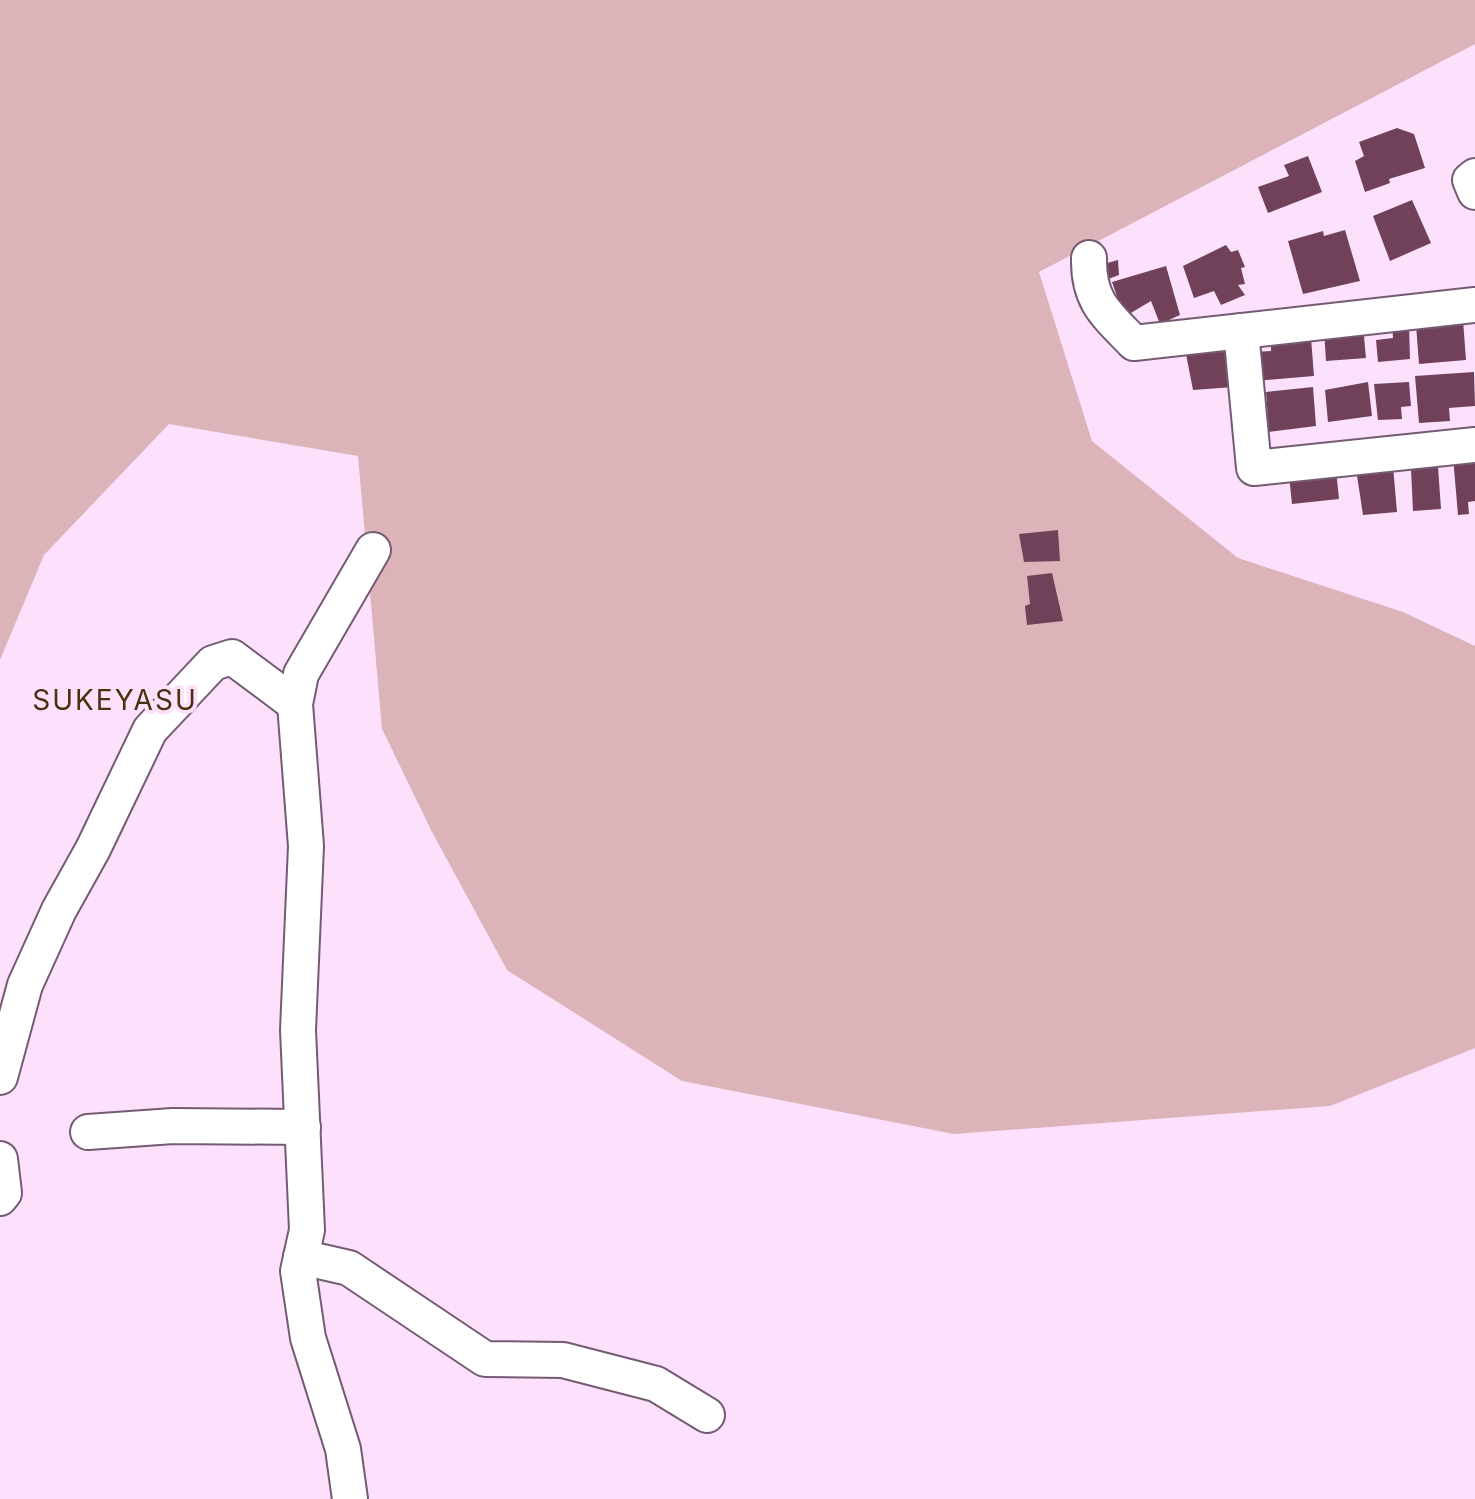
<svg xmlns="http://www.w3.org/2000/svg" width="1475" height="1499" viewBox="0 0 1475 1499" font-family="Inter,sans-serif">
<rect width="100%" height="100%" fill="#fde1fc"/>
<path fill="#ddb3ba" d="M0 0H1475V44L1039 272 1092 441 1238 558 1403 612 1475 646V1048L1330 1106 954 1134 682 1081 507 970 432 832 382 729 358 456 169 424 44 555 0 660Z"/>
<g fill="#71415a">
<path d="M1397 128 1414 134 1425 168 1389 179 1390 183 1365 192 1355 161 1364 156 1359 142Z"/>
<path d="M1308 156 1322 192 1268 213 1258 187 1289 176 1284 165Z"/>
<path d="M1412 200 1431 243 1390 261 1373 216Z"/>
<path d="M1345 230 1360 281 1303 294 1288 241 1323 231 1324 236Z"/>
<path d="M1226 245 1231 252 1238 250 1245 267 1241 268 1245 284 1238 285 1245 295 1221 305 1214 291 1194 298 1183 266Z"/>
<path d="M1118 260 1119 275 1098 283 1093 267Z"/>
<path d="M1166 266 1180 315 1160 324 1151 301 1124 317 1112 282Z"/>
<path d="M1463 320 1466 360 1419 364 1416 325Z"/>
<path d="M1392 325H1409L1410 359 1378 362 1376 340 1393 338Z"/>
<path d="M1363 326 1366 358 1326 361 1324 330Z"/>
<path d="M1311 338 1314 376 1256 381 1253 352 1271 351V345L1282 344V340Z"/>
<path d="M1224 341 1234 387 1193 390 1184 344Z"/>
<path d="M1474 372 1475 406 1449 408 1450 421 1419 423 1415 376Z"/>
<path d="M1368 382 1372 416 1328 422 1325 390Z"/>
<path d="M1409 382 1411 406 1401 407 1402 419 1378 420 1374 384Z"/>
<path d="M1313 387 1316 426 1269 432 1266 392Z"/>
<path d="M1453 457 1475 459V501L1468 502 1469 514 1458 515Z"/>
<path d="M1393 466 1397 512 1363 515 1356 469Z"/>
<path d="M1438 467 1441 509 1413 511 1411 469Z"/>
<path d="M1336 470 1339 499 1292 504 1289 475Z"/>
<path d="M1058 530 1060 561 1024 562 1019 534Z"/>
<path d="M1052 573 1063 621 1027 625 1025 606 1030 604 1027 576Z"/>
</g>
<g fill="none" stroke-linecap="round" stroke-linejoin="round">
<g stroke="#745b73" stroke-width="38">
<g id="street">
<path d="M1475 176 1470 180 1475 192"/>
<path d="M1089 258C1088 301 1106 314 1134 343L1475 305"/>
<path d="M1241 331 1254 468 1475 445"/>
<path d="M0 1077 25 985 59 910 93 849 150 730 213 663 232 657 295 704"/>
<path d="M88 1132 173 1126 303 1127"/>
<path d="M0 1159 4 1193 0 1198"/>
<path d="M301 1257 349 1268 485 1359 563 1360 656 1384 707 1415"/>
<path d="M350 1499 343 1449 308 1338 298 1271 307 1230 298 1030 306 846 295 704 301 674 373 550"/>
</g>
</g>
<use href="#street" stroke="#fff" stroke-width="34"/>
</g>
<g text-anchor="middle" dominant-baseline="central" stroke-width="8" stroke-linejoin="round" paint-order="stroke">
<g font-size="28" letter-spacing="2" fill="#4c3111" stroke="#fde1fc">
<text x="115" y="700">SUKEYASU</text>
</g>
</g>
</svg>
